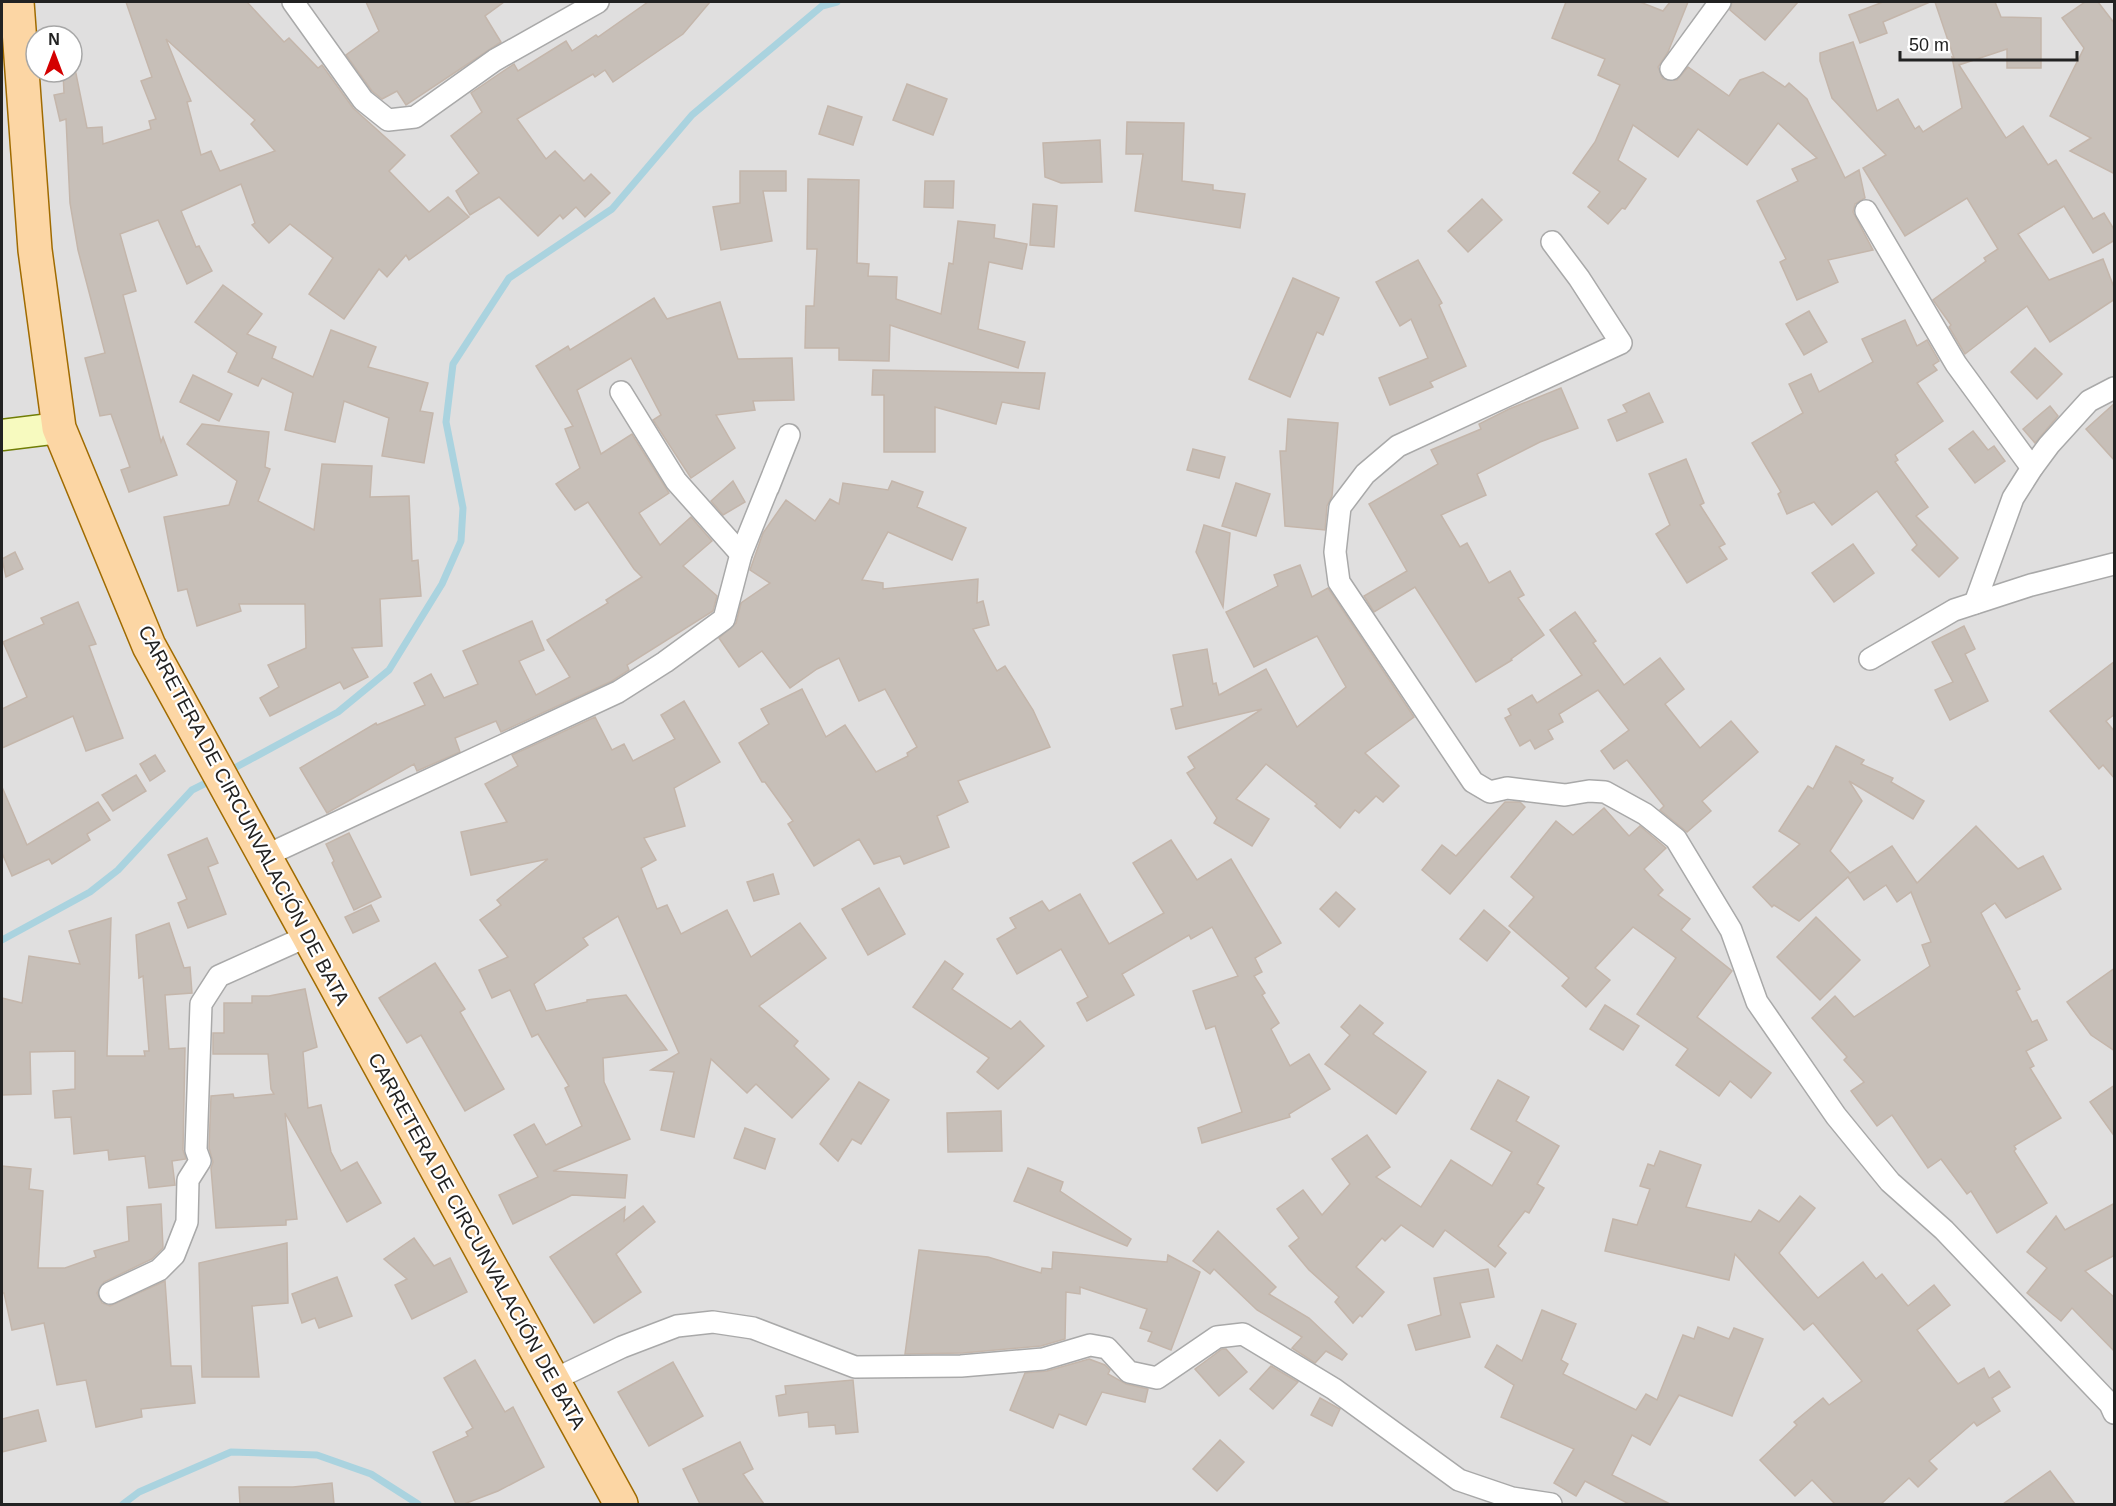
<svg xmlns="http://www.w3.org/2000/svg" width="2116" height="1506" viewBox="0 0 2116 1506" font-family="Helvetica,sans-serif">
<rect width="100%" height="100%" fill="#f2efe9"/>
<path fill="#e0dfdf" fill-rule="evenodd" d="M2 2H2114V1504H2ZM36 36H72V72H36Z"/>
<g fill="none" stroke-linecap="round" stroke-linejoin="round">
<g stroke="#aad3df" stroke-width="7">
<path d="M229 771 338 712 389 670 442 584 461 541 463 508 446 422 453 364 509 278 612 209 692 115 822 6 837 2"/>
<path d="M2 940 90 892 118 870 192 790 214 779"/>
<path d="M123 1504 139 1492 231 1452 317 1455 371 1474 418 1504"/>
</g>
</g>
<g fill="#c7bfb8" stroke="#c4b6ab" stroke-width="1.5" fill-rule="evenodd">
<path d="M126 2H247L284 42 289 38 318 68 322 65 353 108 405 155 389 171 429 212 448 197 469 217 409 260 406 255 387 277 379 269 344 319 309 294 333 258 290 224 269 243 252 225 255 223 241 184 181 211 196 247 199 246 212 271 187 284 158 220 120 234 136 291 123 295 161 442 163 437 177 475 129 492 121 470 130 467 111 414 100 416 85 358 105 353 78 250 70 203 66 119 60 121 54 95 64 93 63 72H72L74 64 87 128 102 127 103 144 151 129 149 121 156 119 141 81 152 77ZM166 39 255 120 251 124 275 151 220 171 211 151 201 155 187 102 191 101Z"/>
<path d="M366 2H504L485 16 501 42 406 105 397 91 382 99 372 91 346 55 379 31Z"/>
<path d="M648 2H710L683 34 613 82 605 70 595 77 593 74 517 119 546 159 555 151 584 181 591 174 610 193 585 217 576 207 563 219 560 215 538 236 499 197 470 215 456 191 479 173 451 136 482 112 471 93 514 64 518 71 566 41 572 51 596 35 598 37Z"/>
<path d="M1566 2H1640L1663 11 1670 2H1688L1668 52 1658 67 1663 79 1677 80 1688 67 1729 96 1740 80 1763 72 1785 87 1789 83 1807 99 1845 178 1859 170 1865 198 1855 204 1853 212 1873 250 1828 260 1838 282 1797 300 1780 262 1786 259 1757 201 1798 181 1792 169 1817 158 1778 123 1747 165 1698 129 1678 157 1633 125 1618 160 1646 179 1625 209 1622 208 1608 224 1588 207 1600 192 1573 173 1595 142 1620 85 1598 75 1605 59 1552 38Z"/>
<path d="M1732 2H1798L1765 40 1730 10Z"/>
<path d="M1883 2H1930L1883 22 1887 33 1860 43 1849 15Z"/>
<path d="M1935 2H1995L2001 17 2041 18V68H2007V49L1959 65 2006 138 2023 126 2048 165 2056 160 2093 219 2104 213 2115 231V240L2093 253 2064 206 2018 234 2049 280 2103 259 2115 290V299L2050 342 2027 306 1965 354 1949 327 1951 325 1933 300 1986 261 1984 258 1998 249 1967 198 1905 236 1863 168 1886 155 1832 98 1820 61V53L1853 42 1877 111 1898 99 1915 129 1919 126 1923 132 1962 108 1952 57 1954 58Z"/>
<path d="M2085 2H2098L2115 24V174L2070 151 2091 138 2050 116 2084 48 2062 18Z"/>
<path d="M907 84 947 99 933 135 893 120Z"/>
<path d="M828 106 862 117 853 145 819 134Z"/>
<path d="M1127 122 1184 123 1182 181 1213 185V190L1245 194 1240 228 1135 211 1143 154H1126Z"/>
<path d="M1100 140 1102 182 1061 183 1045 177 1043 143Z"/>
<path d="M740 171H786V191H763L772 241 721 250 713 207 740 203Z"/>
<path d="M808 179 859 180 857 263 869 264 868 276 897 277 896 299 941 314 949 263 953 264 958 221 995 225 994 238 1027 244 1022 269 989 262 978 329 1025 342 1018 368 890 325 889 361 839 360V348H805L806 306H814L817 249H807Z"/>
<path d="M925 181H954L953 208 924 207Z"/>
<path d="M1482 199 1502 220 1468 252 1448 231Z"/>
<path d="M1033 204 1057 206 1054 247 1030 245Z"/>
<path d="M1418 260 1442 303 1439 305 1466 366 1430 382 1433 387 1390 405 1379 378 1428 358 1411 319 1400 326 1376 282Z"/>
<path d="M1293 278 1339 298 1323 335 1317 332 1290 397 1249 379Z"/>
<path d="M223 285 262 314 247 334 276 347 272 358 313 377 331 330 376 347 368 367 428 383 420 411 433 413 424 463 382 456 389 418 344 401 335 442 285 430 293 393 262 378 258 386 228 372 237 353 195 322Z"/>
<path d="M654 298 667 319 720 302 738 359 792 358 794 400 753 401 755 410 716 415 735 448 691 478 653 420 661 415 631 358 577 390 601 454 632 434 669 493 639 513 660 545 691 517 712 541 683 566 717 596 713 611 627 665 629 670 612 681 501 732 496 721 455 738 460 752 417 771 414 764 327 813 300 768 376 723 377 725 425 705 414 683 431 674 444 698 478 684 463 651 532 621 544 650 519 661 536 695 570 677 547 640 608 603 606 600 642 577 634 569 588 502 575 510 556 484 580 468 565 429 573 426 536 366 568 346 570 350Z"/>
<path d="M1809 311 1827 342 1804 355 1786 324Z"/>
<path d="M1905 320 1917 346 1927 340 1939 361 1933 365 1937 370 1917 383 1943 421 1895 455 1898 460 1895 462 1928 507 1916 516 1958 558 1939 577 1912 550 1917 545 1877 491 1832 525 1814 502 1787 514 1778 494 1781 492 1752 443 1803 413 1789 384 1811 374 1819 392 1873 362 1862 339Z"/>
<path d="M2035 348 2062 374 2037 399 2011 372Z"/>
<path d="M873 370 1045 373 1039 409 1002 402 996 424 935 407V452H884V395H872Z"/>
<path d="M193 375 232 394 219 421 180 402Z"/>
<path d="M1561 388 1578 428 1540 442 1477 474 1486 495 1441 515 1460 547 1467 543 1489 583 1510 571 1524 595 1518 598 1544 635 1511 659 1512 660 1476 682 1415 587 1374 612 1364 596 1407 571 1369 504 1438 464 1431 450 1481 429 1479 424 1509 409Z"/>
<path d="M1649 393 1663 422 1617 441 1608 420 1627 412 1623 405Z"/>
<path d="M2115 403V461L2086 429Z"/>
<path d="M2050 406 2058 416 2035 443 2023 429Z"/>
<path d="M1288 419 1338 423 1332 496 1327 506 1325 530 1285 526 1280 451H1286Z"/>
<path d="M202 424 269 432 265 467 270 469 258 501 314 530 322 464 372 466 370 497 409 496 412 561 418 560 421 596 380 599 382 646 352 648 368 677 344 689 340 682 270 716 260 698 279 687 268 665 306 648 305 604H239L241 611 197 626 187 589 178 591 164 517 229 505 237 481 187 444Z"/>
<path d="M1973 431 1988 450 1994 446 2005 461 1975 483 1949 449Z"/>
<path d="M1193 449 1225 457 1219 478 1187 470Z"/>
<path d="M1686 459 1704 503 1700 505 1725 544 1719 547 1727 559 1687 583 1656 534 1670 525 1649 474Z"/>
<path d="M733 481 745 502 723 515 711 501Z"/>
<path d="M892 481 923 492 917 507 966 528 952 560 888 532 862 580 883 583V589L978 579 977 603 983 601 989 625 973 629 997 671 1005 666 1033 710 1050 747 958 781 968 802 937 816 949 847 904 864 900 856 874 864 859 839 814 866 788 824 793 821 765 782H762L739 743 769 724 761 709 802 689 826 737 845 725 876 772 908 756 907 753 917 747 885 689 859 701 839 658 817 669 790 688 762 651 739 667 719 638 736 623 741 603 770 583 750 570 763 533 786 500 815 521 830 499 839 504 843 483 888 490Z"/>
<path d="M1236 483 1270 494 1256 536 1222 526Z"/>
<path d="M1204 525 1230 533 1223 607 1196 552Z"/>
<path d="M1853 544 1874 573 1834 602 1812 573Z"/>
<path d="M15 552 23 569 6 577 2 559Z"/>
<path d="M1300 565 1312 597 1328 588 1414 717 1365 753 1399 786 1383 802 1376 796 1359 813 1355 810 1340 828 1315 806 1317 804 1266 764 1236 799 1269 819 1252 846 1214 823 1217 818 1187 773 1195 768 1188 757 1262 709 1176 729 1171 709 1183 706 1173 655 1207 649 1213 684 1216 683 1219 695 1266 669 1297 727 1346 687 1317 636 1254 667 1226 612 1278 586 1274 575Z"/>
<path d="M78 602 96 644 89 646 123 738 86 751 73 716 2 748V709L27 697 3 642 44 624 41 618Z"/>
<path d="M1575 612 1596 641 1593 643 1624 685 1660 658 1684 689 1665 704 1700 748 1731 721 1758 752 1702 801 1711 811 1687 832 1660 810 1664 806 1627 760 1614 769 1601 751 1629 730 1598 690 1559 714 1563 722 1548 730 1553 739 1535 749 1530 740 1520 746 1505 718 1511 715 1508 709 1532 695 1537 703 1582 675 1550 630Z"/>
<path d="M1964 626 1975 649 1965 654 1988 701 1950 720 1935 690 1953 682 1932 642Z"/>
<path d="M2115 661V714L2106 721 2115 732V779L2103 765 2099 769 2050 711Z"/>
<path d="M684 701 720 762 674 788 685 826 644 838 656 860 641 868 657 909 667 905 681 934 727 910 751 957 800 923 826 958 759 1006 798 1041 794 1046 829 1079 792 1118 756 1084 747 1093 711 1059 694 1137 661 1130 674 1072 651 1070 679 1053 618 916 583 938 588 945 534 984 546 1011 587 1002V1000L626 995 667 1050 603 1058 604 1082 630 1139 553 1171 627 1175 625 1198 572 1195 513 1224 499 1195 538 1177 514 1135 534 1124 546 1145 582 1126 565 1088 569 1086 538 1034 532 1037 510 990 492 998 479 970 508 957 480 920 501 905 497 900 548 859 471 875 461 832 507 822 485 784 518 766 512 755 595 717 612 750 624 744 633 761 675 739 661 715Z"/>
<path d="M1836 746 1864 760 1861 764 1893 778 1891 782 1924 801 1913 819 1849 781 1862 801 1830 851 1850 873 1892 846 1917 883 1976 826 2018 869 2043 856 2061 889 2006 918 1995 903 1981 913 2020 989 2016 991 2032 1022 2037 1020 2047 1040 2026 1051 2034 1066 2030 1068 2061 1118 2014 1146 2016 1149 2014 1151 2047 1203 1997 1233 1971 1191 1967 1194 1941 1159 1928 1168 1892 1115 1877 1126 1851 1091 1864 1082 1844 1060 1847 1057 1812 1018 1835 996 1854 1017 1930 966 1922 945 1931 942 1911 892 1897 902 1886 885 1864 900 1848 877 1799 921 1774 905 1772 907 1753 887 1800 844 1779 831 1808 786 1813 789Z"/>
<path d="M155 755 165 771 150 781 140 764Z"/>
<path d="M136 775 146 791 113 811 102 795Z"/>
<path d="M2 787 27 845 98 802 110 820 87 834 90 840 52 864 49 859 12 876 2 853Z"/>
<path d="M1505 802H1520L1525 807 1450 894 1422 870 1442 845 1456 856Z"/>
<path d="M1604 808 1629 836 1640 826 1666 848 1644 869 1663 890 1658 895 1690 919 1681 930 1732 971 1697 1017 1771 1073 1751 1098 1730 1081 1719 1096 1676 1065 1688 1049 1637 1014 1676 958 1633 927 1595 968 1610 980 1586 1007 1562 986 1569 978 1509 926 1534 897 1511 877 1556 821 1573 835Z"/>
<path d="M349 833 381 897 354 910 332 863 334 861 326 844Z"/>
<path d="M207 838 218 863 208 867 226 914 188 928 178 903 187 899 168 855Z"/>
<path d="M1171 840 1197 880 1231 859 1281 943 1255 958 1262 972 1254 976 1265 993 1262 995 1279 1023 1271 1029 1290 1066 1309 1054 1330 1089 1289 1114 1290 1117 1202 1143 1198 1128 1242 1112 1215 1026 1206 1029 1193 991 1238 976 1212 927 1191 939 1189 935 1122 974 1134 995 1087 1021 1077 1003 1088 997 1061 949 1017 974 997 939 1016 928 1010 918 1042 901 1049 911 1080 894 1109 944 1164 913 1133 863Z"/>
<path d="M773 874 779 894 754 901 747 882Z"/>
<path d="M879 888 905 934 868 955 842 909Z"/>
<path d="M1336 892 1355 909 1339 927 1320 909Z"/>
<path d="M371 905 379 921 353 933 345 917Z"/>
<path d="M1484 910 1510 932 1487 961 1460 939Z"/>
<path d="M1816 917 1860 960 1820 1000 1777 957Z"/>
<path d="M111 918 107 1056H145L144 1051H149L143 976 139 978 136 935 169 923 184 968 190 967 192 993 165 995 169 1049 185 1048 183 1150 186 1159 172 1161 175 1185 149 1188 145 1156 109 1160 108 1150 74 1154 71 1117 55 1118 53 1091 75 1089V1051L30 1052 31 1094 2 1095V998L22 1003 29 956 80 964 69 931Z"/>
<path d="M945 961 963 974 952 989 1011 1029 1020 1021 1044 1046 998 1089 977 1072 989 1058 913 1007Z"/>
<path d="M435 963 465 1009 460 1012 504 1089 465 1111 421 1035 407 1043 379 998Z"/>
<path d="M2115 968V1051L2091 1035 2067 1002Z"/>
<path d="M305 989 317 1047 303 1052 308 1108 321 1105 331 1152 341 1171 357 1162 381 1203 347 1222 285 1113 297 1219 286 1220V1225L216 1228 211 1168 213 1162 209 1148 211 1096 233 1094 234 1098 274 1094 271 1089 268 1054H213V1033H224V1003H252V996H269Z"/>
<path d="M1360 1005 1383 1023 1373 1034 1426 1072 1396 1114 1325 1064 1350 1035 1341 1027Z"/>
<path d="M1605 1005 1639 1026 1623 1050 1590 1029Z"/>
<path d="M1498 1080 1529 1097 1516 1121 1559 1146 1537 1184 1544 1188 1529 1213 1525 1211 1498 1246 1506 1253 1495 1267 1445 1230 1433 1247 1401 1225 1385 1241 1382 1238 1356 1267 1384 1292 1362 1317 1360 1315 1353 1323 1335 1302 1339 1297 1309 1270 1289 1246 1299 1238 1277 1209 1303 1190 1322 1215 1350 1184 1332 1159 1367 1135 1390 1167 1376 1177 1421 1207 1451 1160 1492 1186 1512 1152 1471 1129Z"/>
<path d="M859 1082 889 1100 861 1144 852 1139 838 1161 820 1144Z"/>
<path d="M2115 1085V1137L2090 1102Z"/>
<path d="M1001 1111 1002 1151 948 1152 947 1113Z"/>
<path d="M745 1128 775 1139 765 1169 734 1158Z"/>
<path d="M1660 1151 1701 1165 1686 1207 1751 1222 1759 1210 1779 1222 1800 1196 1815 1208 1779 1253 1818 1298 1863 1262 1876 1279 1882 1274 1908 1306 1934 1285 1950 1305 1917 1330 1958 1384 1984 1368 1989 1378 1999 1371 2010 1387 1992 1398 2000 1411 1977 1426 1974 1422 1929 1461 1937 1469 1918 1487 1909 1478 1881 1504H1835L1812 1480 1795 1496 1760 1460 1797 1425 1794 1422 1823 1398 1829 1405 1862 1381 1813 1323 1804 1330 1735 1254 1729 1280 1605 1251 1613 1219 1637 1225 1650 1189 1640 1186 1648 1164 1654 1166Z"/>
<path d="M2 1166 31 1169 29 1189 43 1191 38 1268H65L96 1257 94 1251 129 1241 127 1207 161 1204 163 1248 152 1259 104 1282 97 1293 102 1303 110 1306 165 1281 171 1366H191L195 1403 141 1409 142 1417 96 1427 86 1380 57 1385 44 1323 12 1330 4 1293H2Z"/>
<path d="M1028 1168 1063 1182 1060 1191 1131 1239 1127 1246 1014 1201Z"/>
<path d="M2115 1203V1255L2085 1271 2115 1298V1352L2072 1308 2061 1321 2027 1293 2047 1268 2027 1252 2056 1216 2065 1230Z"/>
<path d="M643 1206 655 1222 616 1254 641 1292 594 1323 550 1257 625 1207 624 1221Z"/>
<path d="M1218 1231 1276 1287 1269 1294 1309 1318 1347 1354 1342 1360 1326 1351 1315 1363 1292 1348 1302 1337 1257 1310 1214 1269 1210 1274 1193 1261Z"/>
<path d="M414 1238 434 1266 450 1258 467 1292 412 1319 395 1285 407 1279 384 1259Z"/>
<path d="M287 1243 288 1303 252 1306 259 1377H202L199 1263Z"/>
<path d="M919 1250 988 1257 1041 1273 1042 1268 1052 1269 1053 1252 1167 1262 1168 1255 1200 1272 1171 1350 1148 1341 1152 1332 1140 1328 1147 1309 1080 1287V1294L1066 1292 1065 1339 1041 1346 963 1353 905 1354Z"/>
<path d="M1488 1269 1494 1297 1460 1303 1470 1337 1416 1350 1408 1325 1441 1315 1434 1278Z"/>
<path d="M337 1277 352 1316 319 1328 315 1318 302 1323 292 1294Z"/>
<path d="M1542 1310 1576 1324 1561 1360 1568 1364 1563 1374 1636 1410 1646 1394 1657 1400 1683 1335 1694 1339 1698 1327 1729 1339 1734 1328 1763 1339 1732 1416 1679 1395 1650 1445 1632 1435 1612 1475 1670 1504H1629L1585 1481 1576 1496 1554 1483 1574 1449 1501 1417 1514 1385 1485 1367 1497 1345 1522 1361Z"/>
<path d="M1222 1349H1226L1247 1372 1219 1396 1195 1369Z"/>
<path d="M1089 1359 1105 1365 1110 1370 1108 1374 1126 1384 1148 1389 1145 1402 1102 1392 1086 1425 1059 1414 1053 1428 1010 1410 1025 1373 1047 1371Z"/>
<path d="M475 1360 505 1412 513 1407 544 1467 498 1491 464 1504H456L433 1452 468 1436 466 1432 473 1428 444 1378Z"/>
<path d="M673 1362 703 1416 649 1446 618 1392Z"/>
<path d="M1271 1366 1298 1382 1273 1409 1250 1389Z"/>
<path d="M853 1380 858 1432 836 1434 835 1425 809 1427 808 1412 779 1416 776 1396 786 1394 785 1386Z"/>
<path d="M1320 1398 1340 1409 1332 1426 1311 1415Z"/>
<path d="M38 1410 46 1441 2 1452V1419Z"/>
<path d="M1220 1440 1244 1462 1217 1491 1193 1469Z"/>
<path d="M740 1442 753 1469 743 1474 764 1504H700L683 1469Z"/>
<path d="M2050 1471 2075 1504H2003Z"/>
<path d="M332 1483 334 1504H240L239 1487H293Z"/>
</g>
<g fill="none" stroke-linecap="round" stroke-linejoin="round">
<g stroke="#a9a9a9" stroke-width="24">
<g id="street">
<path d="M293 2 363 100 388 120 415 117 495 60 598 2"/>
<path d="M1671 69 1720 2"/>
<path d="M1866 211 1956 364 2032 468"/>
<path d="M1552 242 1579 278 1621 343 1398 446 1365 474 1340 507 1335 552 1339 582 1473 782 1490 792 1507 788 1565 795 1589 791 1605 792 1645 814 1676 839 1731 930 1757 1002 1836 1116 1890 1182 1944 1230 2110 1404 2114 1413"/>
<path d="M621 392 676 481 741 554"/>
<path d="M1975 603 2013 498 2032 468 2049 445 2089 401 2114 388"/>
<path d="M1870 659 1954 610 2031 585 2114 564"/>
<path d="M265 856 618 692 665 662 724 619 741 554 789 435 768 488"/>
<path d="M110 1293 159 1270 174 1255 187 1222 188 1180 200 1161 196 1150 201 1004 219 976 308 936"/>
<path d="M553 1380 622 1347 677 1326 713 1322 753 1328 855 1367 961 1366 1043 1359 1090 1345 1107 1348 1129 1372 1157 1378 1217 1337 1243 1334 1334 1389 1459 1480 1512 1498 1551 1504"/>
</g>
</g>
<g stroke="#707d05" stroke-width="33">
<path id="secondary" d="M2 435 59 428"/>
</g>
<g stroke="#a06b00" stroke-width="36">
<path id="primary" d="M17 2 35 250 59 428 149 646 621 1504"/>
</g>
<use href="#street" stroke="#fff" stroke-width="21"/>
<use href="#secondary" stroke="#f7fabf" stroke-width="30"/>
<use href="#primary" stroke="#fcd6a4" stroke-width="33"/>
</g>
<g text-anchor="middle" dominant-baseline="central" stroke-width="4.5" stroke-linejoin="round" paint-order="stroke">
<g font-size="20" fill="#222" stroke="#fff">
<text transform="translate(244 815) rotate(62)">CARRETERA DE CIRCUNVALACIÓN DE BATA</text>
<text transform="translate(477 1241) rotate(61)">CARRETERA DE CIRCUNVALACIÓN DE BATA</text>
</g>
</g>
<rect width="2116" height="1506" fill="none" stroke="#222222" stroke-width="6"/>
<g transform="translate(54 54)"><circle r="28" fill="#ffffff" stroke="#a7a7a7" stroke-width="1.5"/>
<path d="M0-4.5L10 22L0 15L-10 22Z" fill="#d40000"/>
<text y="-9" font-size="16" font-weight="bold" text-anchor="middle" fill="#222222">N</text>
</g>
<path d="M1900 51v9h177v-9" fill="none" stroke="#222222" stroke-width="3"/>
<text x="1909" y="51" font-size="18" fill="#222222" stroke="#ffffff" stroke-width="4.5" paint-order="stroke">50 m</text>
</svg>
